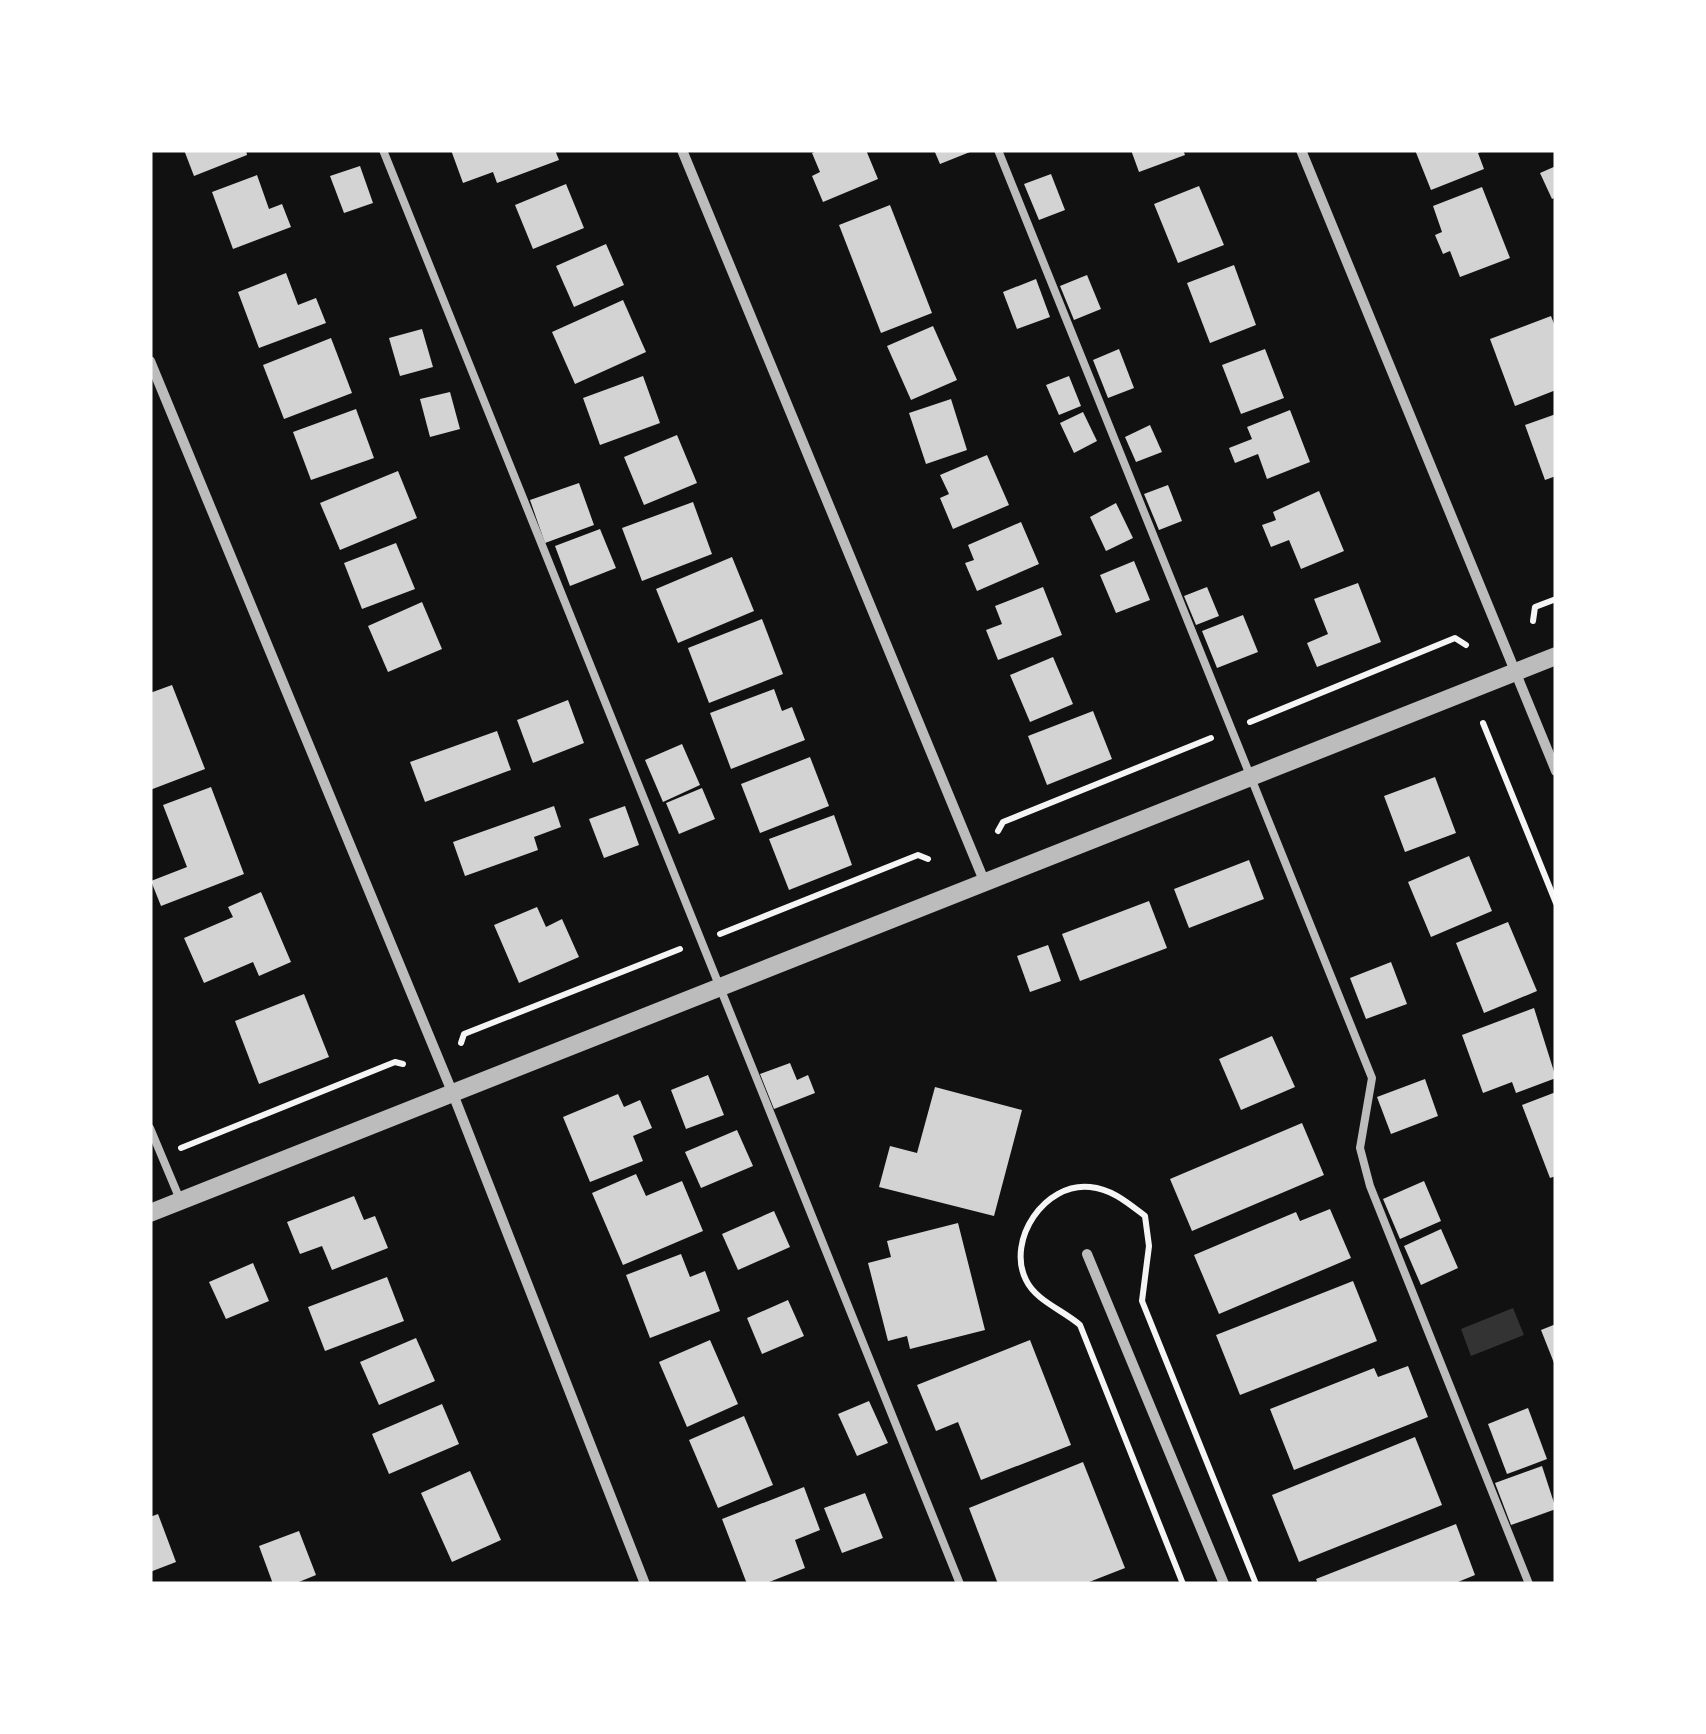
<svg xmlns="http://www.w3.org/2000/svg" width="1706" height="1734" viewBox="0 0 1706 1734" font-family="'PT Sans Narrow',sans-serif">
<rect width="100%" height="100%" fill="#111"/>
<path fill="#333" d="M1513 1308 1524 1335 1471 1356 1461 1329Z"/>
<g fill="#d3d3d3">
<path d="M184 150H246L247 155 194 176Z"/>
<path d="M451 150H555L559 160 497 183 493 172 463 183Z"/>
<path d="M819 150H866L878 179 823 202 812 176 820 172 812 153Z"/>
<path d="M934 150H975L940 164Z"/>
<path d="M1131 150H1183L1185 155 1139 172Z"/>
<path d="M1415 150H1486L1478 153 1484 169 1431 190Z"/>
<path d="M360 166 373 203 344 213 330 176Z"/>
<path d="M1556 166V197L1552 199 1540 173Z"/>
<path d="M1051 174 1065 210 1039 220 1024 184Z"/>
<path d="M257 175 269 209 282 204 291 227 233 249 212 192Z"/>
<path d="M566 184 584 228 533 249 515 205Z"/>
<path d="M1199 186 1224 245 1178 263 1154 204Z"/>
<path d="M1482 187 1510 258 1460 277 1450 251 1443 254 1435 235 1442 232 1433 206Z"/>
<path d="M890 205 932 313 881 333 839 225Z"/>
<path d="M606 244 624 285 574 307 556 266Z"/>
<path d="M1234 265 1256 325 1210 343 1187 283Z"/>
<path d="M286 273 298 305 316 298 326 323 259 348 238 292Z"/>
<path d="M1087 275 1101 309 1074 320 1060 286Z"/>
<path d="M1036 279 1050 317 1017 329 1003 292Z"/>
<path d="M623 300 646 352 575 384 552 332Z"/>
<path d="M1551 316 1556 329V390L1515 406 1490 339Z"/>
<path d="M933 326 957 380 911 400 887 346Z"/>
<path d="M422 329 433 367 400 376 389 338Z"/>
<path d="M331 338 352 393 284 419 263 365Z"/>
<path d="M1119 349 1134 388 1108 398 1093 360Z"/>
<path d="M1265 349 1284 398 1241 414 1222 365Z"/>
<path d="M643 376 660 423 600 445 583 398Z"/>
<path d="M1069 376 1081 406 1059 415 1046 385Z"/>
<path d="M450 392 460 429 430 437 420 399Z"/>
<path d="M951 399 967 450 926 464 909 413Z"/>
<path d="M356 409 374 458 311 480 293 432Z"/>
<path d="M1290 410 1310 462 1267 479 1258 454 1235 463 1229 448 1252 439 1247 427Z"/>
<path d="M1083 412 1097 441 1074 453 1060 423Z"/>
<path d="M1556 414V476L1545 480 1525 425Z"/>
<path d="M1150 425 1162 452 1136 462 1125 437Z"/>
<path d="M677 435 697 483 644 505 624 457Z"/>
<path d="M987 455 1009 505 953 529 940 498 949 494 940 475Z"/>
<path d="M398 471 417 518 340 550 320 503Z"/>
<path d="M579 483 594 525 545 543 530 500Z"/>
<path d="M1168 485 1182 521 1159 530 1144 494Z"/>
<path d="M1319 491 1344 551 1301 569 1289 540 1271 547 1262 525 1276 520 1273 512Z"/>
<path d="M693 502 712 554 642 581 622 528Z"/>
<path d="M1116 503 1133 538 1106 551 1090 517Z"/>
<path d="M1021 522 1039 564 977 591 965 563 974 560 968 545Z"/>
<path d="M600 529 616 568 570 586 555 546Z"/>
<path d="M396 543 415 589 362 609 344 563Z"/>
<path d="M732 557 754 611 678 643 656 589Z"/>
<path d="M1134 561 1150 600 1116 613 1100 575Z"/>
<path d="M1358 583 1381 642 1317 667 1307 643 1328 634 1314 599Z"/>
<path d="M1043 587 1062 635 998 660 986 630 1002 624 995 606Z"/>
<path d="M1207 587 1219 616 1196 625 1184 596Z"/>
<path d="M422 602 442 649 388 672 368 626Z"/>
<path d="M1243 615 1258 652 1217 668 1202 631Z"/>
<path d="M762 619 783 674 709 703 688 648Z"/>
<path d="M1053 657 1073 704 1030 722 1010 675Z"/>
<path d="M172 685 205 769 150 790V693Z"/>
<path d="M774 689 782 711 792 707 805 740 731 769 710 713Z"/>
<path d="M568 700 584 743 533 763 517 720Z"/>
<path d="M1093 711 1112 759 1047 785 1028 736Z"/>
<path d="M497 731 511 770 425 802 410 762Z"/>
<path d="M682 744 700 785 663 802 645 760Z"/>
<path d="M810 757 829 806 760 833 741 784Z"/>
<path d="M1435 777 1456 833 1405 852 1384 796Z"/>
<path d="M211 787 244 874 161 906 151 881 187 867 163 805Z"/>
<path d="M702 788 715 819 679 834 666 803Z"/>
<path d="M554 806 561 827 534 837 538 850 465 876 453 842Z"/>
<path d="M625 806 639 845 604 858 589 819Z"/>
<path d="M834 815 852 865 789 890 769 839Z"/>
<path d="M1469 856 1492 911 1431 937 1408 882Z"/>
<path d="M1249 860 1264 899 1189 928 1174 889Z"/>
<path d="M261 892 291 962 259 976 253 962 204 983 184 938 233 917 228 907Z"/>
<path d="M1149 901 1167 948 1080 981 1062 934Z"/>
<path d="M537 907 546 927 562 919 579 957 519 983 494 925Z"/>
<path d="M1508 922 1537 991 1484 1013 1456 943Z"/>
<path d="M1048 945 1061 981 1030 992 1017 956Z"/>
<path d="M1391 962 1407 1004 1366 1019 1350 978Z"/>
<path d="M304 994 329 1057 259 1084 235 1021Z"/>
<path d="M1534 1008 1556 1078 1516 1093 1512 1082 1483 1093 1462 1035Z"/>
<path d="M1272 1036 1295 1087 1241 1110 1219 1059Z"/>
<path d="M790 1063 797 1080 808 1075 815 1093 774 1109 760 1074Z"/>
<path d="M708 1075 724 1115 686 1129 671 1090Z"/>
<path d="M1425 1079 1438 1116 1391 1134 1377 1097Z"/>
<path d="M935 1087 1022 1110 994 1216 879 1187 890 1146 917 1153Z"/>
<path d="M1556 1092V1176L1550 1178 1522 1105Z"/>
<path d="M618 1094 624 1107 640 1100 652 1128 633 1136 643 1161 590 1182 563 1117Z"/>
<path d="M1302 1123 1324 1175 1192 1231 1170 1179Z"/>
<path d="M737 1130 753 1166 701 1188 685 1152Z"/>
<path d="M636 1174 646 1196 682 1181 703 1231 623 1265 592 1193Z"/>
<path d="M1424 1181 1441 1221 1400 1239 1383 1199Z"/>
<path d="M354 1196 364 1220 375 1216 388 1248 332 1270 322 1246 300 1254 287 1222Z"/>
<path d="M1330 1209 1351 1258 1219 1314 1194 1255 1296 1212 1300 1221Z"/>
<path d="M774 1211 790 1247 738 1270 722 1234Z"/>
<path d="M958 1223 985 1330 910 1349 907 1336 888 1341 868 1263 891 1257 887 1241Z"/>
<path d="M1441 1229 1458 1268 1421 1285 1404 1246Z"/>
<path d="M681 1254 690 1277 705 1271 720 1311 650 1338 626 1275Z"/>
<path d="M253 1263 269 1301 226 1319 209 1282Z"/>
<path d="M387 1277 404 1321 325 1351 308 1307Z"/>
<path d="M1353 1281 1377 1341 1240 1395 1216 1335Z"/>
<path d="M788 1300 804 1336 762 1354 747 1318Z"/>
<path d="M1556 1324V1368L1541 1330Z"/>
<path d="M416 1338 435 1381 379 1405 360 1362Z"/>
<path d="M710 1340 738 1404 687 1427 659 1362Z"/>
<path d="M1030 1340 1071 1445 981 1480 958 1422 936 1431 917 1385Z"/>
<path d="M1408 1366 1428 1417 1294 1470 1270 1409 1374 1368 1378 1377Z"/>
<path d="M869 1401 888 1443 857 1456 838 1414Z"/>
<path d="M442 1404 459 1444 389 1474 372 1434Z"/>
<path d="M1528 1408 1547 1459 1507 1474 1488 1424Z"/>
<path d="M744 1416 773 1485 718 1508 689 1440Z"/>
<path d="M1415 1437 1442 1505 1299 1562 1272 1495Z"/>
<path d="M1083 1462 1125 1568 1084 1584H998L969 1508Z"/>
<path d="M1542 1466 1556 1509 1511 1525 1495 1483Z"/>
<path d="M470 1471 501 1540 452 1562 421 1493Z"/>
<path d="M804 1487 820 1530 795 1540 805 1568 764 1584H747L722 1519Z"/>
<path d="M865 1493 883 1538 842 1553 824 1508Z"/>
<path d="M158 1514 176 1562 150 1572V1517Z"/>
<path d="M1456 1524 1475 1575 1453 1584H1318L1316 1579Z"/>
<path d="M299 1531 316 1575 294 1584H273L259 1546Z"/>
</g>
<g fill="none" stroke-linecap="round" stroke-linejoin="round">
<g stroke="#f5f5f5" stroke-width="6">
<path d="M1533 621 1535 607 1556 599"/>
<path d="M1250 722 1455 638 1466 645"/>
<path d="M1483 723 1556 903"/>
<path d="M998 831 1003 822 1211 738"/>
<path d="M720 934 918 855 928 859"/>
<path d="M461 1043 464 1034 680 949"/>
<path d="M181 1148 395 1062 403 1064"/>
<path d="M1183 1584 1080 1325C1063 1310 1036 1301 1026 1280 1006 1240 1045 1182 1090 1187 1112 1189 1128 1203 1145 1216L1149 1246 1142 1301 1256 1584"/>
</g>
<g stroke="#bcbcbc" stroke-width="8">
<path d="M383 150 960 1584"/>
<path d="M998 150 1372 1078 1360 1148 1370 1186 1529 1584"/>
<path d="M150 1128 181 1202"/>
</g>
<g stroke="#bcbcbc" stroke-width="10">
<path d="M682 150 985 883"/>
<path d="M1301 150 1556 771"/>
<path d="M150 361 453 1094 645 1584"/>
<path d="M1087 1254 1224 1584"/>
</g>
<path stroke="#bcbcbc" stroke-width="18" d="M150 1213 1556 656"/>
</g>
<rect width="1706" height="1734" fill="none" stroke="#ffffff" stroke-width="305"/>
</svg>
